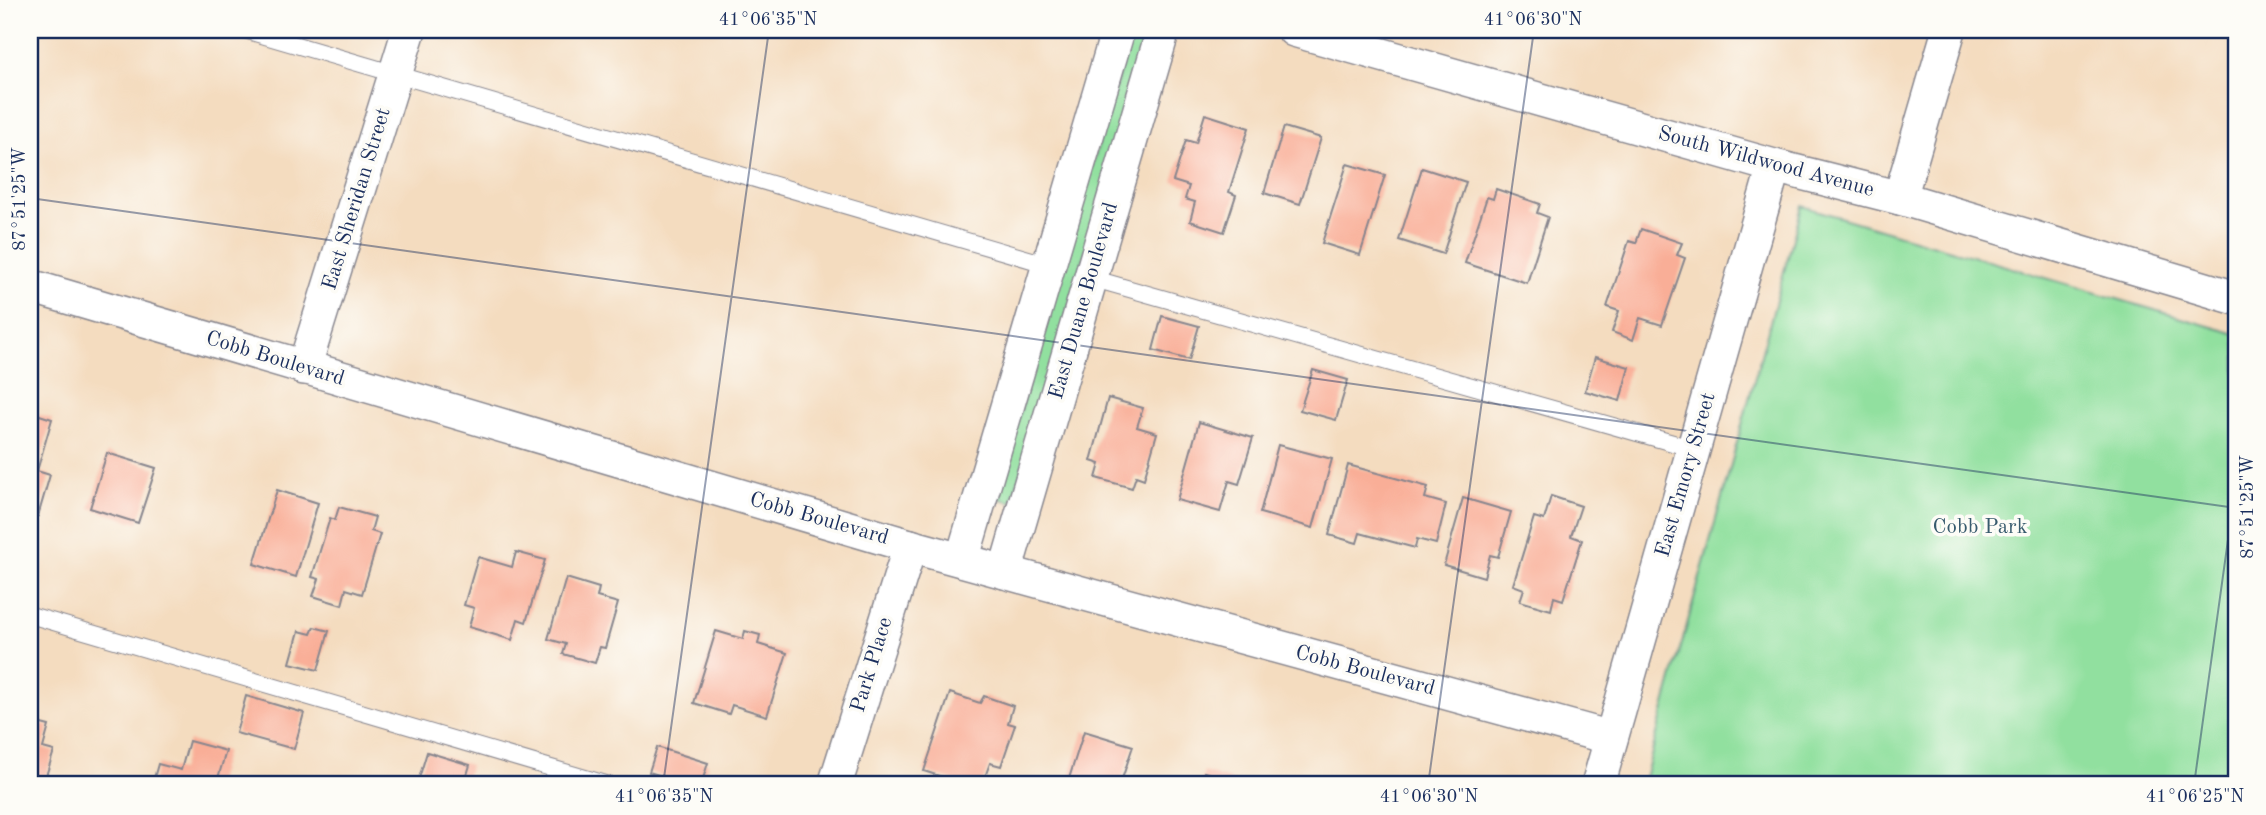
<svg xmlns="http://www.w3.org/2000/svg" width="2266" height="815" viewBox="0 0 2266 815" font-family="'Old Standard TT',serif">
<rect width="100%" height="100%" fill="#fdfcf7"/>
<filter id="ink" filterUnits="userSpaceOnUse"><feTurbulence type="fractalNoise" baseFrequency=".0143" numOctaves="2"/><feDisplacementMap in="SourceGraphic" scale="14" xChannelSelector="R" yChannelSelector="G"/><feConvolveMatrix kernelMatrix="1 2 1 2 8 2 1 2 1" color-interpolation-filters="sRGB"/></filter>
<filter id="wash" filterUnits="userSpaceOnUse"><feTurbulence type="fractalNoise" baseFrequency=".00686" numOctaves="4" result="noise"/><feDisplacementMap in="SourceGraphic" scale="28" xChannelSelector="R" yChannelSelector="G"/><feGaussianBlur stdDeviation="1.57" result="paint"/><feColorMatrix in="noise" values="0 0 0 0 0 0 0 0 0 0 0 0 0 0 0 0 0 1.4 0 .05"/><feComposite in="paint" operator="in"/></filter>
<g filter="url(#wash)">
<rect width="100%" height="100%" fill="#f4dcbf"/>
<g fill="#91e09f" stroke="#56887e" stroke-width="2">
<path d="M1130 37 1147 42 1012 502 995 497Z"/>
<path d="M1802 206 2236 334V785H1643Z"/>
</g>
<g id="blocks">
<g fill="#f9ae97">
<path d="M1205 114 1249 128 1229 192 1236 195 1224 232 1190 221 1195 202 1185 199 1189 186 1173 181 1186 140 1196 143Z"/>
<path d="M1284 127 1321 138 1300 204 1264 193Z"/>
<path d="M1347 164 1385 175 1360 255 1322 243Z"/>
<path d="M1422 168 1466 182 1443 254 1399 240Z"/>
<path d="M1496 189 1540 204 1537 213 1548 217 1527 283 1465 263 1487 197 1493 199Z"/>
<path d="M1641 229 1682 243 1677 255 1685 258 1662 325 1640 318 1633 340 1612 332 1619 311 1607 307 1629 241 1636 243Z"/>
<path d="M1162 316 1199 326 1189 360 1153 350Z"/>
<path d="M1595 357 1629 367 1620 401 1585 391Z"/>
<path d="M1313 370 1348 380 1336 420 1300 410Z"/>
<path d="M1108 398 1143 408 1137 427 1157 433 1144 479 1136 476 1132 488 1096 478 1100 464 1091 461Z"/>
<path d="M30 412 52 419 37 471 50 475 38 516 30 514Z"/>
<path d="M1199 422 1253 438 1239 484 1229 481 1220 512 1177 500Z"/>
<path d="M1278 445 1332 459 1313 528 1260 513Z"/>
<path d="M107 453 156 468 138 523 90 508Z"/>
<path d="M1348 465 1428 487 1425 498 1446 504 1436 544 1417 539 1415 548 1360 533 1357 543 1329 535Z"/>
<path d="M277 490 318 503 296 577 254 564Z"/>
<path d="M1551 496 1581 506 1571 536 1582 540 1563 600 1554 597 1551 610 1520 601 1524 589 1513 585 1534 517 1544 520Z"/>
<path d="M1463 498 1511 512 1498 557 1490 555 1484 577 1444 565Z"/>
<path d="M339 507 375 517 371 531 380 534 362 594 346 589 342 605 313 596 319 579 312 577 330 518 335 520Z"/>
<path d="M516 552 545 560 526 622 518 619 512 640 469 627 474 608 464 605 478 557 512 567Z"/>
<path d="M566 578 599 588 597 597 618 603 605 648 600 647 595 663 563 654 566 644 548 639Z"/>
<path d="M314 627 329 631 318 670 290 663 299 631 311 634Z"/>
<path d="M716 631 743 639 745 631 760 635 758 644 787 653 767 716 732 705 729 714 694 703Z"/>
<path d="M950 693 980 703 984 696 1013 706 1008 723 1015 725 1001 766 990 763 982 785H966L924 771Z"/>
<path d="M246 696 304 713 294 749 236 733Z"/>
<path d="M30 721 49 726 43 748 54 751 43 785H30Z"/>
<path d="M1084 731 1133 746 1120 785H1067Z"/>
<path d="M189 741 226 751 216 785 201 783 200 785H152L158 764 181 770Z"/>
<path d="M657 747 708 763 701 785H692L649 772Z"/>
<path d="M427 752 470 765 464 785H417Z"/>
<path d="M1204 772 1246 785H1200Z"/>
</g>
</g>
</g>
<g filter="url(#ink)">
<use href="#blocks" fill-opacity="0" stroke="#88868e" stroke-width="2"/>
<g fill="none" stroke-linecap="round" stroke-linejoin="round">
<g stroke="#88868e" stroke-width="18">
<g id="service">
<path d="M245 30 1049 265"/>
<path d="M1091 278 1694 449"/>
<path d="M30 615 609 785"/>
</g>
</g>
<g stroke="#88868e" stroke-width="36">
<g id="minor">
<path d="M1294 30 1774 166 1900 198 2236 298"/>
<path d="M1900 198 1949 30"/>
<path d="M30 286 910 546 1611 738"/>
<path d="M304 368 409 30"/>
<path d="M962 560 1118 30"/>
<path d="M1005 572 1163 30"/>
<path d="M835 785 910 546"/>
<path d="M1598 785 1774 166"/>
</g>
</g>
<use href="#service" stroke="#fff" stroke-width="16"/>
<use href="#minor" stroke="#fff" stroke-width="33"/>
</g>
</g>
<path fill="none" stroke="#1b2f5e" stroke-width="2" stroke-opacity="0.45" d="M30 198 2236 508M30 777 90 785M663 785 769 30M1428 785 1534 30M2194 785 2236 482"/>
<g text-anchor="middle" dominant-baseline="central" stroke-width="7" stroke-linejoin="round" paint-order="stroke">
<g font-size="21" fill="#1b2f5e" stroke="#fdfcf7">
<text transform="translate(1766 162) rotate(15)">South Wildwood Avenue</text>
<text transform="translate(357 199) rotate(-73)">East Sheridan Street</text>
<text transform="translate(1084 301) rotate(-74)">East Duane Boulevard</text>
<text transform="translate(275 359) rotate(17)">Cobb Boulevard</text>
<text transform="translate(1686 475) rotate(-74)">East Emory Street</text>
<text transform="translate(819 519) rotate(16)">Cobb Boulevard</text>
<text transform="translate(872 665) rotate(-73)">Park Place</text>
<text transform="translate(1365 671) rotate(15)">Cobb Boulevard</text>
</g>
<g font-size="21" fill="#385b6e" stroke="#fdfcf7">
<text x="1980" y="527">Cobb Park</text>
</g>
</g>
<rect width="2266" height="815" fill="none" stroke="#fdfcf7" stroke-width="77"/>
<rect x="38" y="38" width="2190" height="738" fill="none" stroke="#1b2f5e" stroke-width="2.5"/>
<g font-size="18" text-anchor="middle" fill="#1b2f5e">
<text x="768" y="25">41°06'35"N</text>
<text x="1533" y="25">41°06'30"N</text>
<text transform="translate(19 199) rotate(-90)" y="6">87°51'25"W</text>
<text transform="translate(2247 507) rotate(-90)" y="6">87°51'25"W</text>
<text x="664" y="802">41°06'35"N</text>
<text x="1429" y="802">41°06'30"N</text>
<text x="2195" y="802">41°06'25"N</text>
</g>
</svg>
